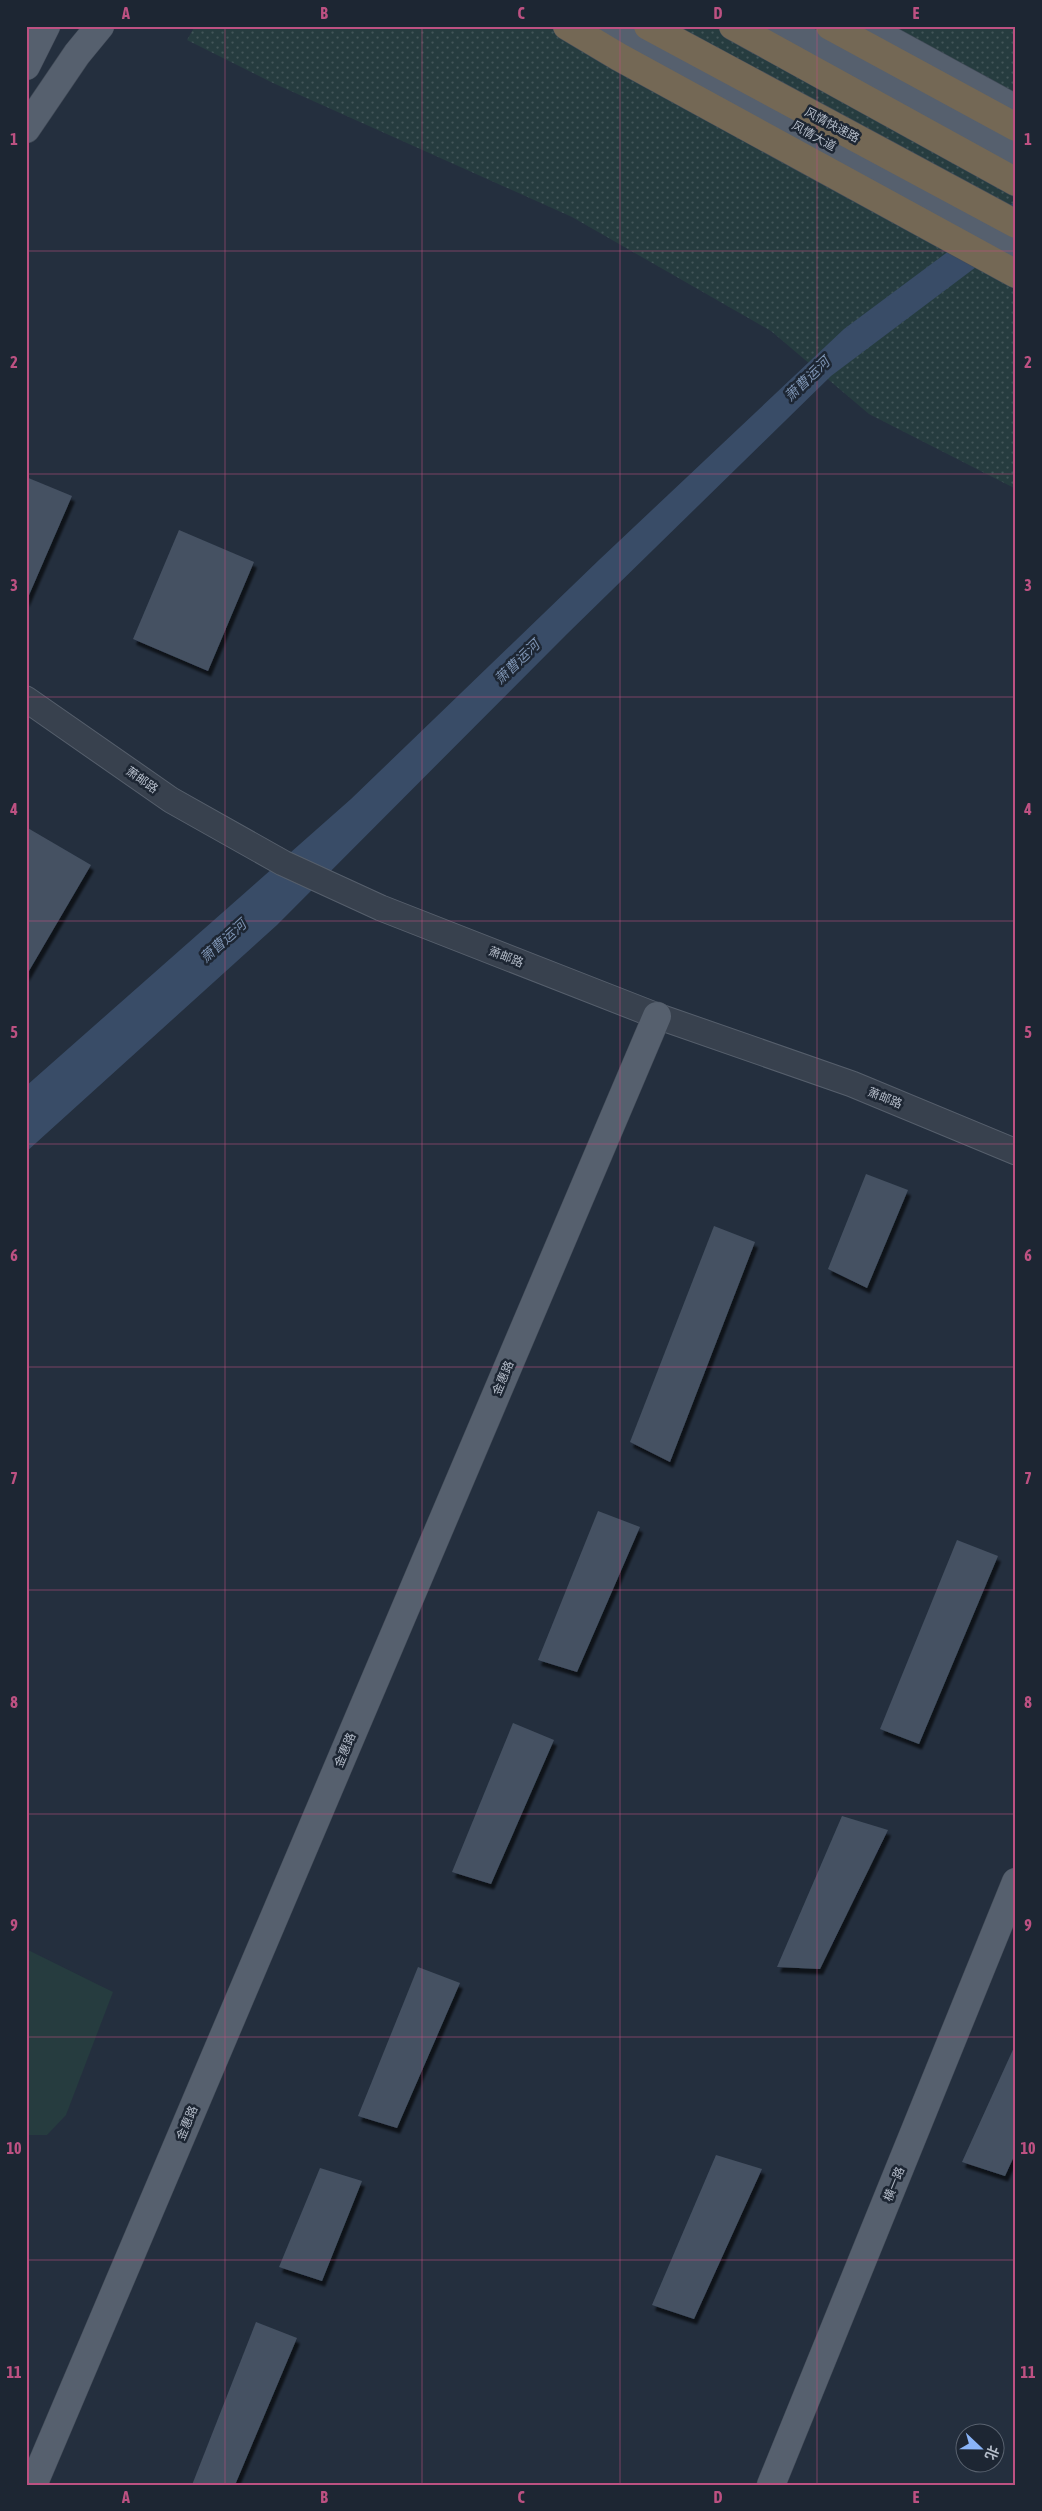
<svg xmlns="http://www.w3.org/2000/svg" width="1042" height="2511" viewBox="0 0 1042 2511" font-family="'Asap Condensed','Noto Sans SC',sans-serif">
<defs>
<pattern id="grass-dots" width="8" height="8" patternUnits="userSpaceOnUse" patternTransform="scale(1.25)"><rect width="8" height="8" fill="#263c3f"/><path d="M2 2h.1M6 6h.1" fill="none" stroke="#435659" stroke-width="1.8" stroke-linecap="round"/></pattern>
<filter id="shadow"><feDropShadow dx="3" dy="5.5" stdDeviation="1" flood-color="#0009"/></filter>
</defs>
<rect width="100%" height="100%" fill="#242f3e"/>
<path fill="url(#grass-dots)" d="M195 26H1016V489L869 414 771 331 572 217 273 83 187 40Z"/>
<path fill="#263c3f" d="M26 1949 113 1992 66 2115 47 2135H26Z"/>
<path fill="#394c67" d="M1016 201V237L831 376 566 635 277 925 26 1152V1086L351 799 599 560 844 329Z"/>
<g fill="#455162" filter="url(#shadow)">
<path d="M26 477 72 496 26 602Z"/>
<path d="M179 530 254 562 208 671 133 639Z"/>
<path d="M26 827 91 865 26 976Z"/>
<path d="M866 1174 908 1190 867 1288 828 1269Z"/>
<path d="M714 1226 755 1242 670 1462 630 1442Z"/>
<path d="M598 1511 640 1527 577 1672 538 1660Z"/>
<path d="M957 1540 998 1556 919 1744 880 1729Z"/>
<path d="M513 1723 554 1740 491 1884 452 1872Z"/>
<path d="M842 1816 888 1830 820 1969 777 1967Z"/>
<path d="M418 1967 460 1983 397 2128 358 2116Z"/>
<path d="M1016 2043V2152L1005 2176 962 2162Z"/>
<path d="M716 2155 762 2169 694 2319 652 2305Z"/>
<path d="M320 2168 362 2181 322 2281 279 2267Z"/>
<path d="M256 2322 297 2338 235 2485H192Z"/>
</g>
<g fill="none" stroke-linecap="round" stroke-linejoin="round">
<g stroke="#565f6c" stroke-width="27">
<path id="minor" d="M26 699 171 800 283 863 381 908 657 1016 852 1084 1016 1152"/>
</g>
<g stroke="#414a57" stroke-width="29">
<g id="major">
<path d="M613 26 919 195 1016 245"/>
<path d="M778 26 876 76 1016 153"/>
<path d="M864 26 1016 109"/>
<path d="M26 66 46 26"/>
<path d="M26 129 77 54 100 26"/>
<path d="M33 2485 657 1016"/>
<path d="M771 2485 1016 1882"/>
</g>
</g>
<g stroke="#434c59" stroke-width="29">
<g id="highway">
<path d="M567 26 619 57 1016 274"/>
<path d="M648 26 1016 224"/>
<path d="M733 26 1016 182"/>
<path d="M830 26 1016 127"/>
</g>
</g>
<use href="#minor" stroke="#38414e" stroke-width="25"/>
<use href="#major" stroke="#56606e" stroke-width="28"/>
<use href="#highway" stroke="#746855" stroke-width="28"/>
</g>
<path fill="none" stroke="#bd5182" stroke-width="1" stroke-opacity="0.55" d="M225 26V2485M422 26V2485M620 26V2485M817 26V2485M26 251H1016M26 474H1016M26 697H1016M26 921H1016M26 1144H1016M26 1367H1016M26 1590H1016M26 1814H1016M26 2037H1016M26 2260H1016"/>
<g text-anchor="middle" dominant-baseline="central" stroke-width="5" stroke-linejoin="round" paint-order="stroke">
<g font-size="12" fill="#b4bcc9" stroke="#1d2633">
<text transform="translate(832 125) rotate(28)">风情快速路</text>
<text transform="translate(814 136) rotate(29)">风情大道</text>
<text transform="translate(142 780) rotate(35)">萧邮路</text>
<text transform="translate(506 957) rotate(21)">萧邮路</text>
<text transform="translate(885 1098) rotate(22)">萧邮路</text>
<text transform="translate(503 1378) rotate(-67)">金惠路</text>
<text transform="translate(345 1750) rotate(-67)">金惠路</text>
<text transform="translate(187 2123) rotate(-67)">金惠路</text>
<text transform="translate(894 2184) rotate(-68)">横一路</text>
</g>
<g font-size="14" font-style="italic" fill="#7c92b1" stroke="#1d2633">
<text transform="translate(807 379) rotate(-44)">萧曹运河</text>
<text transform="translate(517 662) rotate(-44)">萧曹运河</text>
<text transform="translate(223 941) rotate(-42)">萧曹运河</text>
</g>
</g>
<rect width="1042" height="2511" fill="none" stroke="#1d2633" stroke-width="55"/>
<g transform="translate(980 2448) rotate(112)"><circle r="24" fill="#1d2633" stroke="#59626f"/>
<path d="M0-4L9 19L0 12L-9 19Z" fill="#8ab4f8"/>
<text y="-8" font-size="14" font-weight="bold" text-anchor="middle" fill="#b4bcc9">北</text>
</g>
<rect x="28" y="28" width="986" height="2456" fill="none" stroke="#bd5182" stroke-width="2"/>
<g font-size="16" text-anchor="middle" font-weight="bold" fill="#bd5182">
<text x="126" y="19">A</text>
<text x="324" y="19">B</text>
<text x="521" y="19">C</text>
<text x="718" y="19">D</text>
<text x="916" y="19">E</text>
<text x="14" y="145">1</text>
<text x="1028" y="145">1</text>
<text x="14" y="368">2</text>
<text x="1028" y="368">2</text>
<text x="14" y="591">3</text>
<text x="1028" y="591">3</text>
<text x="14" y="815">4</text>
<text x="1028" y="815">4</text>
<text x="14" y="1038">5</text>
<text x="1028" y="1038">5</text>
<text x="14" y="1261">6</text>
<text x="1028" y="1261">6</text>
<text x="14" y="1484">7</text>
<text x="1028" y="1484">7</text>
<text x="14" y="1708">8</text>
<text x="1028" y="1708">8</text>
<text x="14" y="1931">9</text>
<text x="1028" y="1931">9</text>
<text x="14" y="2154">10</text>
<text x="1028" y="2154">10</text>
<text x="14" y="2378">11</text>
<text x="1028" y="2378">11</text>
<text x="126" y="2503">A</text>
<text x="324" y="2503">B</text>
<text x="521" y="2503">C</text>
<text x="718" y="2503">D</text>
<text x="916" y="2503">E</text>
</g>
</svg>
